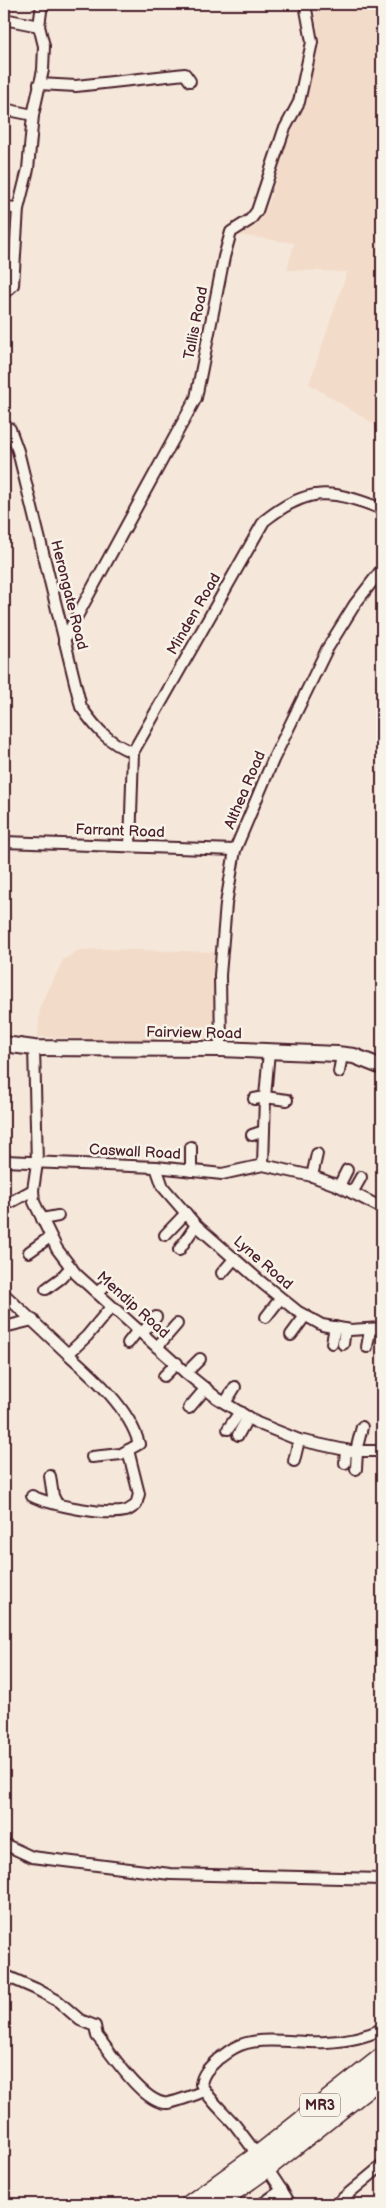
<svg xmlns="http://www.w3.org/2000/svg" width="386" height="2208" viewBox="0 0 386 2208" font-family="'Balsamiq Sans',sans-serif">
<rect width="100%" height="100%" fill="#f5e8da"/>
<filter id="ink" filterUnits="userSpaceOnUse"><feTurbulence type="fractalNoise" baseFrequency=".02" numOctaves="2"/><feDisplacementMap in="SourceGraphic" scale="10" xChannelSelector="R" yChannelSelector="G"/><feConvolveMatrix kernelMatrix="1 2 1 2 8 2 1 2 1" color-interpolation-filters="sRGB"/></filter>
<g filter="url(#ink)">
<g fill="#f3dbc9">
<path d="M314 4H382V429L309 384 347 272 287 270 294 243 238 235 255 226 269 203 286 143 303 109 318 40Z"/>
<path d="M101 949 217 952 214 1044 38 1037 40 1006 63 960 79 950Z"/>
</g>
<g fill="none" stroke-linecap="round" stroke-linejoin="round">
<g stroke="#72819e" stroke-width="2.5">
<path d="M91 1294 102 1305"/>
<path d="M216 1403 234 1415"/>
<path d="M311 1448 335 1453"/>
<path d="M361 1456H382"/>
</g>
<g stroke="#4a1f2b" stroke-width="14">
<g id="street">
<path d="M4 19 39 26"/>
<path d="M39 84 76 86 185 74 190 81"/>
<path d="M4 109 33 115"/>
<path d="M4 206 18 209"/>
<path d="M4 293 13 285 18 209 28 169 33 115 43 70 44 46 39 26 42 4"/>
<path d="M4 425 10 429 18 451 81 707C95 727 109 744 133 752"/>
<path d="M64 640 196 398 224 257 231 232 250 220 257 211 284 130 299 102 312 42 305 4"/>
<path d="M4 842 235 850"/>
<path d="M130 846 133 752 264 521C308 486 331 489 382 509"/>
<path d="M34 1048 37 1163 33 1190 34 1202 57 1249 76 1274 186 1373 217 1398 257 1423 299 1440 350 1451H382"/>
<path d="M221 1049 220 975 226 904 235 850 273 760 327 649 355 604 382 569"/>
<path d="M339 1072 342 1055"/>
<path d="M254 1099 265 1097 287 1100"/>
<path d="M252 1135 264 1131"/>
<path d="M4 1161 156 1167 222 1174 263 1165 312 1176 339 1186 382 1208"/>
<path d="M263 1165 265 1097 269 1051"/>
<path d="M156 1167 163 1187 196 1225 261 1282 297 1311 322 1325 350 1330 382 1328"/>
<path d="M191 1171V1147"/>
<path d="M312 1176 317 1154"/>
<path d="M339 1186 347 1170"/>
<path d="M352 1193 361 1177"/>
<path d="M11 1202 33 1190"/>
<path d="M42 1219 58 1216"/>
<path d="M165 1235 186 1213"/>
<path d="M179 1250 196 1225"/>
<path d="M29 1252 50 1237"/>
<path d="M222 1273 235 1258"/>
<path d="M46 1289 61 1278 71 1267"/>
<path d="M97 1293 108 1283"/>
<path d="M4 1294 68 1354 87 1336 111 1307"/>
<path d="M266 1317 280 1299"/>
<path d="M4 1327 33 1320"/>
<path d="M142 1333 156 1317"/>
<path d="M291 1335 305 1316"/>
<path d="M128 1343 138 1330"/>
<path d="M332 1343 335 1327"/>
<path d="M343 1344 345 1329"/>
<path d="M157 1347 177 1324"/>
<path d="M367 1347 370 1330"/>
<path d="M68 1354C94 1377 130 1409 139 1444L121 1454 92 1457"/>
<path d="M186 1373 200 1359"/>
<path d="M164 1376 177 1363"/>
<path d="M225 1403 235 1387"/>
<path d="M189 1408 206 1388"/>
<path d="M228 1429 240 1412"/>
<path d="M238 1435 248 1417"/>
<path d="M356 1451 362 1427"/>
<path d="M294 1461 299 1440"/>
<path d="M345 1463 346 1450"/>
<path d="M356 1469 357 1451"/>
<path d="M50 1476 53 1496 57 1504"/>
<path d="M32 1496C51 1505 105 1516 126 1511 129 1510 133 1507 136 1505L139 1494 128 1450"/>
<path d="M4 1844 32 1857 170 1874 382 1879"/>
<path d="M4 1975 36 1989 58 2001 80 2020 95 2026 97 2036C111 2053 145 2106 168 2103 180 2101 193 2095 205 2091"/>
<path d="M262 2204 282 2190"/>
<path d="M290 2204C274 2176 255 2151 235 2125 223 2111 209 2100 201 2084 203 2072 210 2067 218 2059 223 2056 228 2051 234 2048 257 2034 299 2044 326 2042 345 2041 366 2037 382 2029"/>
<path d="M336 2204 379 2168 382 2167"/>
</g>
</g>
<g stroke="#4a1f2b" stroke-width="18">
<path id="secondary" d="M4 1044 34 1048 221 1049 337 1054 354 1056 382 1067"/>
</g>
<g stroke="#4a1f2b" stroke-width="21">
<g id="highway">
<path d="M190 2204 258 2155 382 2057"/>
<path d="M216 2204 267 2168 382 2077"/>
</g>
</g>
<use href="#street" stroke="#f7f3e8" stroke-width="10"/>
<use href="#secondary" stroke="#f7f3e8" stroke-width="14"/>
<use href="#highway" stroke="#f7f3e8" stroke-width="18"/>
</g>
</g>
<g text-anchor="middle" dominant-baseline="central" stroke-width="5" stroke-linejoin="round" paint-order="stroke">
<rect fill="#f7f3e8" stroke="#7e5f64" stroke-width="1" x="300" y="2093.5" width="40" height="23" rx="4"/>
<g font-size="14" font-weight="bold" fill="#4a1f2b">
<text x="320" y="2105">MR3</text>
</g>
<g font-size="15" fill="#4a1f2b" stroke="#f7f3e8">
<text transform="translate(196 323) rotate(-79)">Tallis Road</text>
<text transform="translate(69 595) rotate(76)">Herongate Road</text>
<text transform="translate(194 614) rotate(-60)">Minden Road</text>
<text transform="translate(245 790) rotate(-67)">Althea Road</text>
<text transform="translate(120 831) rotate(2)">Farrant Road</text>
<text transform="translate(194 1033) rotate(1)">Fairview Road</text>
<text transform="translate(135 1152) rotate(3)">Caswall Road</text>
<text transform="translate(263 1263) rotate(41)">Lyne Road</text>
<text transform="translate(133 1305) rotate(42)">Mendip Road</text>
</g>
</g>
<rect width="386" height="2208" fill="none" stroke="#f7f3e8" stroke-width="20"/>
<rect x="10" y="10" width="366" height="2188" fill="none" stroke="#4a1f2b" stroke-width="2" filter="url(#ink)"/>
</svg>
